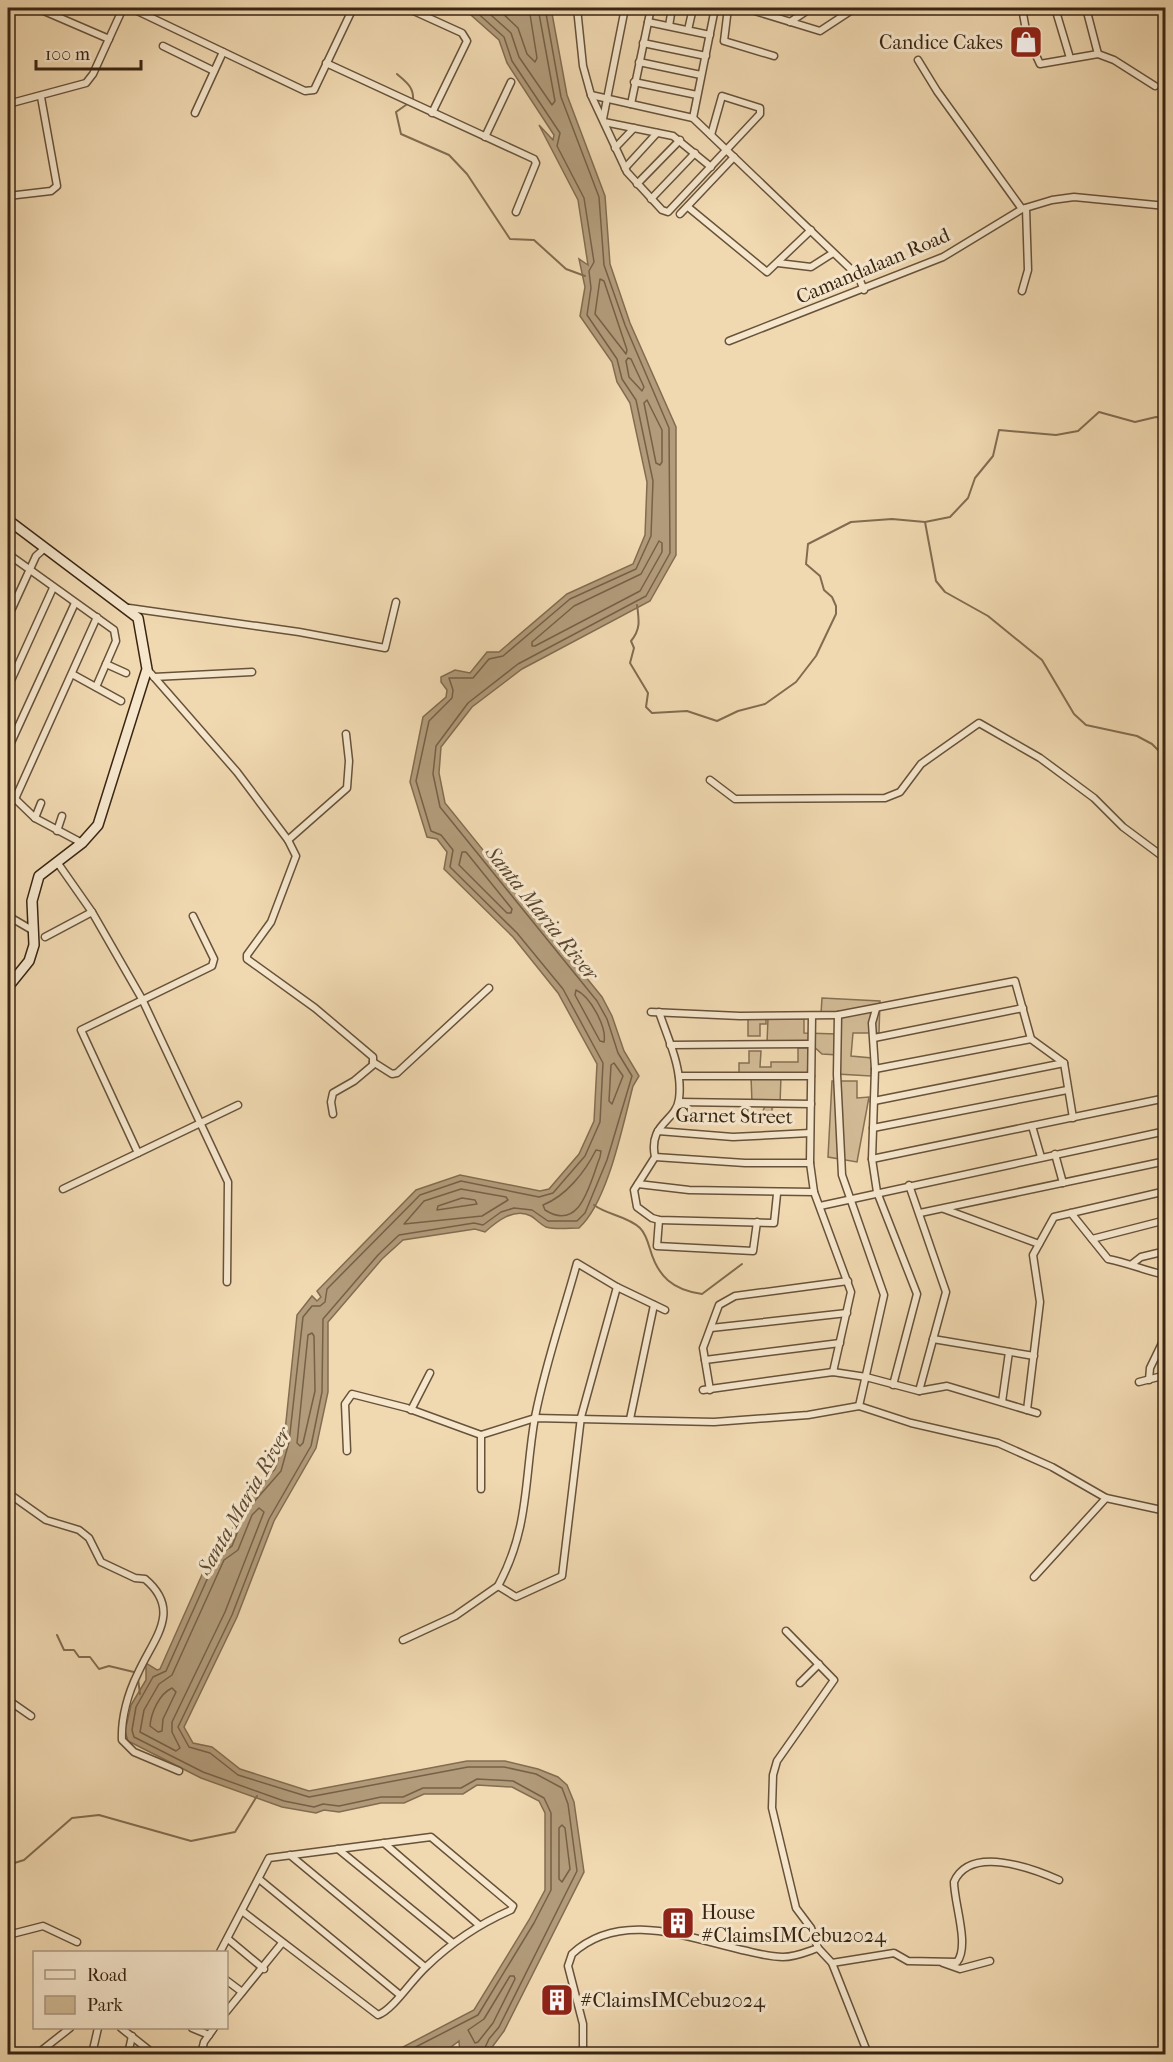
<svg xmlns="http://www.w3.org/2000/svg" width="1173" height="2062" viewBox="0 0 1173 2062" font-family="'IM FELL French Canon',serif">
<rect width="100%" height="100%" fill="#f0d8b0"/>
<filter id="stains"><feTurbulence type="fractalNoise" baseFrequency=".00333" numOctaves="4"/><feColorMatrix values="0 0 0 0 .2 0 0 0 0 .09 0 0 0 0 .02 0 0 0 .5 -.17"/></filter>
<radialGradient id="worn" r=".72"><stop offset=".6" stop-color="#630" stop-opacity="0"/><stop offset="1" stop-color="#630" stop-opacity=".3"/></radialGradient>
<g fill="#d1ba95" stroke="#857054" stroke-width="1.5">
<path d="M822 998 880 1001 879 1033H853L851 1056 872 1058 871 1076 837 1074 838 1055 822 1054 811 1044 767 1043 768 1018 804 1019V1033L837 1034 838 1015 821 1014Z"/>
<path d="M748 1018H766V1024H760V1036H748Z"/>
<path d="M798 1048H810L811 1076H781L780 1104 772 1108V1113H762L766 1104 752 1103 751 1076 739 1075V1063H749V1051H761L760 1067H771V1062H798Z"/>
<path d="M832 1081H857V1098L869 1097 857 1162 828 1157Z"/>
</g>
<path fill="#b29b7a" stroke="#826c50" stroke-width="1.5" d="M463 8H551L567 95 605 196 610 264 630 323 676 427V555L650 601 522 669 472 707 441 747 439 773 445 803 602 997 612 1016 624 1051 639 1076 633 1086C623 1124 608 1202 579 1228 569 1228 556 1230 546 1227 540 1224 536 1219 531 1216 514 1207 496 1222 485 1232L475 1229 403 1240 382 1259 328 1322V1392L316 1448 274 1521 237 1617 184 1727 193 1743 212 1747 240 1769 309 1791 467 1761H505L538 1769 558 1777 567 1785 574 1802 584 1872 504 2031 487 2054H460L459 2041 442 2054H395L399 2049 474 2010 529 1920 545 1890V1813L539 1801 512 1787 477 1785 463 1794H424L404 1803H381L339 1812 324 1810 316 1813 282 1807 201 1778 128 1741 125 1731 131 1705 146 1680V1663L157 1670 160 1669 213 1550 227 1542 241 1508 275 1469 284 1441 297 1315 312 1296 317 1301 321 1297 317 1291 416 1190 460 1175 540 1191 549 1189 579 1154 594 1121 597 1064 558 993 513 937 444 869 447 852 437 839 427 837 410 782 423 717 446 697 447 690 441 682V677L455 670 470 673 487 652H499L567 594 633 564 645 535 647 482 630 403 617 382 612 362 580 316 585 287 579 259 588 265 578 200 539 125 553 140 554 135 507 63 499 40Z"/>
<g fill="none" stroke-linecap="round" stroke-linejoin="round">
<g stroke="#766046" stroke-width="1.5">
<path d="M483 8 511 33 519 57 552 105 555 101 538 8"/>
<path d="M497 8 518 28 527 54 535 62 537 58 529 8"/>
<path d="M600 279 604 281 627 350 626 354 595 314Z"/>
<path d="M628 358 631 359 644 387 642 391 629 377 626 361Z"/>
<path d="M647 400 662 430V462L660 465 656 463 644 403Z"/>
<path d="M659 541 662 543V552L640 591 535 646H532V642L574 606 641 574Z"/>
<path d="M462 852H466L512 909 511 913H507L459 865Z"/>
<path d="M576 990C590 996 607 1027 604 1042L600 1041 575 995Z"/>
<path d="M614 1063 623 1076 612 1104 609 1101 611 1065Z"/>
<path d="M596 1150 601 1151 600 1157C590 1182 581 1233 545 1210L543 1205C566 1196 585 1172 596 1150Z"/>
<path d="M461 1189 506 1197 508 1200 482 1216 404 1224 424 1201Z"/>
<path d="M462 1198 475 1200 477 1204 437 1210 438 1206Z"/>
<path d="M312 1333 314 1336 315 1391 303 1443 300 1446 297 1443 308 1335Z"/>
<path d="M259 1508 264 1512 225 1612 172 1722V1732L180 1748 176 1751 140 1732 144 1710 159 1684 172 1675 224 1560 238 1550 252 1515Z"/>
<path d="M172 1688 176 1692 163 1719 162 1731 158 1732 150 1726C151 1713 159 1694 172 1688Z"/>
<path d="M562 1825 565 1828 570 1869 562 1882 559 1879V1828Z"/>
<path d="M510 1976H514L515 1979 493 2023 478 2042 475 2043 468 2030 484 2019Z"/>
<path d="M402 2054 478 2015 534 1923 551 1890V1813L544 1798 513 1781 477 1779 461 1788H423L403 1797H381L339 1806 323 1804 314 1807 284 1801 203 1772 134 1737 132 1730 136 1707 153 1677 166 1671 218 1555 232 1546 246 1511 281 1471 289 1442 303 1317 312 1306H320L325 1302 327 1289 420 1195 461 1181 539 1197 553 1193 585 1156 600 1122 603 1063 563 989 517 933 450 867 453 850 441 835 431 831 416 781 429 721 452 698 453 690 449 678H473L489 659 503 656 570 599 636 569 651 536 653 481 636 400 622 379 617 359 587 315 591 288 589 271 594 262 584 198 557 146 560 133 512 61 504 37 472 8"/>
<path d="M482 2054 489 2039 499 2027 577 1871 568 1804 562 1788 536 1774 504 1767H468L309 1797 238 1775 210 1753 189 1747 178 1727 232 1615 269 1519 311 1446 322 1392 323 1319 378 1255 399 1235 474 1223 483 1225 501 1212 514 1208 532 1210 548 1221H577L585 1213 607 1160 632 1076 618 1053 607 1019 597 1001 440 807 433 774 436 746 468 703 518 664 646 596 670 553 669 428 625 325 604 265 599 197 561 97 545 8"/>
</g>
<g stroke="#826c50" stroke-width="2">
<path d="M397 74C406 82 414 87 413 100L396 112 401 134 449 155 467 174 510 239 534 240 566 269 585 276"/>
<path d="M925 522 936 581 945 592 988 616 1042 660 1074 714 1086 725 1137 736 1152 744 1166 758"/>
<path d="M637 605C639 620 641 629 631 641L634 648 630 663 648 693 646 707 652 713 687 711 717 721 738 711 765 704 796 682 816 656 836 614V606L832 597 824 590 820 576 806 564 808 544 851 522 892 519 925 522 950 517 968 498 975 478 993 456 999 430 1056 435 1078 431 1099 412 1135 422 1156 417 1166 418"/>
<path d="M594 1205C607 1215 628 1216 640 1228 645 1233 648 1242 650 1249 658 1277 673 1290 702 1294L742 1264"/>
<path d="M57 1635 64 1650H74L79 1657H90L99 1669 109 1666 138 1673"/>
<path d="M138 1679 140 1694"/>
<path d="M8 1865 24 1860 72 1818 99 1815 191 1841 235 1832 257 1796"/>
</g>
<g stroke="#67523a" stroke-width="9">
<g id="street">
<path d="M37 8 109 39"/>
<path d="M131 8 305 91 314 90 353 8"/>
<path d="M407 8 462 33 467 41 432 113"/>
<path d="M577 8 583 66 591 95 627 172 662 210 668 212 760 114V108L722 96 711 135"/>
<path d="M728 8 724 41 774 56"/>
<path d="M745 8 820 31 855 8"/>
<path d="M1022 8 1027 36 1040 64 1098 54 1114 60 1155 86"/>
<path d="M1055 8 1070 58"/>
<path d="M1086 8 1098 54"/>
<path d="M648 22 710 35"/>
<path d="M790 22 811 8"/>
<path d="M669 26 672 8"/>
<path d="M688 30 693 8"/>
<path d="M643 43 706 56"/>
<path d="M163 46 214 71"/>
<path d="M918 60 937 91 1022 209"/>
<path d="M639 62 701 75"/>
<path d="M326 63 534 159 536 163 516 212"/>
<path d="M634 82 697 95"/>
<path d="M591 95 693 118 858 276 864 290"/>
<path d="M8 104 86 83 93 74 123 8"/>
<path d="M631 104 651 8"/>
<path d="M195 113 223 52"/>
<path d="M693 118 715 8"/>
<path d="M603 119 625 8"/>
<path d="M604 122 673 136 711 167"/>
<path d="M485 137 511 82"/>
<path d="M615 148 634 128"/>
<path d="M625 168 657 133"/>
<path d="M637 184 680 140"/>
<path d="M8 196 51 191 57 186 41 97"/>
<path d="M651 199 695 153"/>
<path d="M688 207 767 272 811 230"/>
<path d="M680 214 734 157"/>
<path d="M778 263 811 267 833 253"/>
<path d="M1022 291 1028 270 1026 208"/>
<path d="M729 341 943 257 1022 209 1052 200 1074 197 1166 206"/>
<path d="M8 554 114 630 116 641 96 687"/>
<path d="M129 608 299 632 385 648 396 602"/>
<path d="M8 617 36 556 45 548"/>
<path d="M106 664 126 673"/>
<path d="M147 669 237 772 288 840 296 856 271 922 247 955V959L315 1008 373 1057V1065L354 1081 333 1093 331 1102 333 1114"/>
<path d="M72 674 121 701"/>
<path d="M154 677 252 672"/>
<path d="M8 687 53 588"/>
<path d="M8 749 75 603"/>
<path d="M710 780 735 799 885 798 900 792 921 764 979 723 1040 758 1094 798 1123 827 1166 859"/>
<path d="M8 792 35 818 82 843"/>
<path d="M15 799 97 617"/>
<path d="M35 818 41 803"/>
<path d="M57 831 62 816"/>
<path d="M288 840 347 788 349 761 346 734"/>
<path d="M57 862 92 912 142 999 228 1182 227 1282"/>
<path d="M8 916 32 930"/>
<path d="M45 937 92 912"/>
<path d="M876 1009 872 1023 875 1069 872 1159 877 1192 917 1294 893 1385"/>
<path d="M651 1012 740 1016 838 1015 1015 981 1031 1039 1064 1063 1073 1118"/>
<path d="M659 1012C668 1039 683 1069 679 1099 676 1122 648 1123 655 1157L634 1190 637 1207 652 1218 659 1220 774 1223 777 1194"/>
<path d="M838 1015 837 1074 842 1175 884 1295 859 1406"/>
<path d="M812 1016 810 1163 814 1192 851 1292 833 1372"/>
<path d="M874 1038 1023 1008"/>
<path d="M670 1045 811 1044"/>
<path d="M373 1062 392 1074 397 1073 489 988"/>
<path d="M875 1069 1031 1039"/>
<path d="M679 1076H811"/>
<path d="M874 1101 1064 1063"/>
<path d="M679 1102 811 1104"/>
<path d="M1032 1126 1041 1157"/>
<path d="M873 1128 1067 1090"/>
<path d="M658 1131 733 1137 810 1133"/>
<path d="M138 1153 81 1030 212 966 214 959 193 916"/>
<path d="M1055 1154 1063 1183"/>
<path d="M655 1157 745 1163H810"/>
<path d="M872 1159 1166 1098"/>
<path d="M638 1184 689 1190 814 1192"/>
<path d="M909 1185 946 1292 919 1391"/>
<path d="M63 1189 238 1105"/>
<path d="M820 1206 1166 1131"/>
<path d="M944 1209 1039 1244"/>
<path d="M920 1213 1166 1161"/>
<path d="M1071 1213 1108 1259C1129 1263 1145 1271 1166 1275"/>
<path d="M659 1220 657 1246 753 1251 757 1222"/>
<path d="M1092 1239 1166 1220"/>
<path d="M1132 1264 1141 1257 1166 1251"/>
<path d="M711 1328 847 1313"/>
<path d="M933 1339 1034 1356"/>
<path d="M705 1360 840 1343"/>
<path d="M1149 1380 1150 1368 1166 1335"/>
<path d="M1139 1382 1166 1375"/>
<path d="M703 1390 833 1372 866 1377 919 1391 947 1386 1037 1413"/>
<path d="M710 1390 703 1348 719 1305 735 1296 848 1281"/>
<path d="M1002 1402 1009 1352"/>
<path d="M411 1410 430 1373"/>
<path d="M1027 1410 1040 1302 1033 1255 1054 1217 1166 1191"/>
<path d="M630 1419 654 1305"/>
<path d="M347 1451 345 1404 352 1394 407 1408 481 1435 535 1418 714 1422 808 1415 859 1406 911 1423 998 1443 1052 1467 1106 1498 1166 1511"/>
<path d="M481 1489V1435"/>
<path d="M8 1493 46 1520 79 1530 89 1538 101 1562 135 1578 145 1579C183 1611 153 1639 138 1673 128 1693 121 1718 122 1740L134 1752 179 1771"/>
<path d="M1034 1577 1106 1498"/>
<path d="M498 1586C530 1527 524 1479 535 1417 545 1365 563 1314 577 1263L617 1287 665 1310"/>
<path d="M786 1631 834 1680 777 1761 773 1775 772 1808 796 1908 811 1928 818 1948 832 1963 868 2054"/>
<path d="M403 1640 455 1616 498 1586 516 1597 562 1576 581 1417 617 1287"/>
<path d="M800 1683 819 1664"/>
<path d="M8 1700 31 1716"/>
<path d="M384 1843 479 1925"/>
<path d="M338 1849 453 1943"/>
<path d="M290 1855 425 1967"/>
<path d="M259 1879 400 1995"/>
<path d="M8 1935 43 1926 77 1942"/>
<path d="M228 1939 264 1969"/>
<path d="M220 1952 269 1858 431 1837 513 1906 511 1910C479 1924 452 1942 427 1966 413 1978 393 2010 378 2015L242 1911"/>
<path d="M832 1963 894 1953 908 1961 957 1962C970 1946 954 1903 954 1882 970 1845 1032 1868 1059 1880"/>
<path d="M943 1963 960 1969 990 1961"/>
<path d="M226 1980 242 1992"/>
<path d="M226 2012 282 1943"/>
<path d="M121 2028 154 2054"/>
<path d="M192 2028 209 2035"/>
<path d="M37 2054 70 2028"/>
<path d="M92 2054 98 2028"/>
<path d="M128 2054 132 2036"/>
<path d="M201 2054 204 2042 214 2028"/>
<path d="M583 2054V2024L568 1966 572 1954C620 1910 686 1937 742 1950 756 1953 769 1957 783 1957 796 1957 806 1952 818 1948"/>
</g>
</g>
<g stroke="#392512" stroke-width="12">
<path id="secondary" d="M8 520 138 618 147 669 98 825 82 843 39 876 32 901 34 945 29 961 8 987"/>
</g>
<use href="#street" stroke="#f5e6cc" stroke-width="6"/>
<use href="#secondary" stroke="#f5e6cc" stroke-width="9"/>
</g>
<defs>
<g id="shop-square" transform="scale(1.725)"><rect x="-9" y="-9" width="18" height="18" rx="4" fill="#8f2418" stroke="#f5e6cc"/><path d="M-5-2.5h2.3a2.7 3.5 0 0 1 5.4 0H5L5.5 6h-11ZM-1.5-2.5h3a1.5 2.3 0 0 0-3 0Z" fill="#fff"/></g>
<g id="building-square" transform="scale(1.725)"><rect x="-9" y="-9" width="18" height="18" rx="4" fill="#8f2418" stroke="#f5e6cc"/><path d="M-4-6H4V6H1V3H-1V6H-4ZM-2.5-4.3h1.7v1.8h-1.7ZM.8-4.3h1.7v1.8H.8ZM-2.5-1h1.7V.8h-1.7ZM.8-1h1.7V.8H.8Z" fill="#fff"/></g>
</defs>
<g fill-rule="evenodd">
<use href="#shop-square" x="1026" y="42"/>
<use href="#building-square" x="678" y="1923"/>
<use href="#building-square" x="557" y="2000"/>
</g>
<g text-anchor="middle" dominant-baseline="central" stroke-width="6" stroke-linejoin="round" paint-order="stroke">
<g font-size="20" fill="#392512" stroke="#f5e6cc" text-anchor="start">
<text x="1003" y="42" text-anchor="end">Candice Cakes</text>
<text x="701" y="1912">House<tspan x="701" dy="23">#ClaimsIMCebu2024</tspan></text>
<text x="580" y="2000">#ClaimsIMCebu2024</text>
</g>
<g font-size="20" fill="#392512" stroke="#f5e6cc">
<text transform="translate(873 266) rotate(-23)">Camandalaan Road</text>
<text transform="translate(734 1116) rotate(1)">Garnet Street</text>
</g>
<g font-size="21" font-style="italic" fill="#5d4831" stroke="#f5e6cc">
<text transform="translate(542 913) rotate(51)">Santa Maria River</text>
<text transform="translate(244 1501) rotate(-60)">Santa Maria River</text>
</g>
</g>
<rect width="1173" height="2062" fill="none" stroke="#f0d8b0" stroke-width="30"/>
<rect x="9" y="9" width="1155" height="2044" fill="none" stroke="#392512" stroke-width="3"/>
<rect x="15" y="15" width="1143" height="2032" fill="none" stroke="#392512" stroke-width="1.5"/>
<rect x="33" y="1951" width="195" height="78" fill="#f5e6cc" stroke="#aa9982" stroke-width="1.5"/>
<rect x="45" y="1970" width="30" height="9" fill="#f5e6cc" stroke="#aa9982" stroke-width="1.5"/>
<text x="87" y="1981" font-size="18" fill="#392512">Road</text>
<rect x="45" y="1996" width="30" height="18" fill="#d1ba95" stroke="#aa9982" stroke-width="1.5"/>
<text x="87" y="2011" font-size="18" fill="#392512">Park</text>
<path d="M36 60v9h105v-9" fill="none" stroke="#392512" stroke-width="3"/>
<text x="45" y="60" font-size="18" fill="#392512" stroke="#f5e6cc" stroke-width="4.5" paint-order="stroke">100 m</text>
<rect width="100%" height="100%" filter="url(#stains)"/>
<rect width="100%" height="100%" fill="url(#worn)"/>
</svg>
